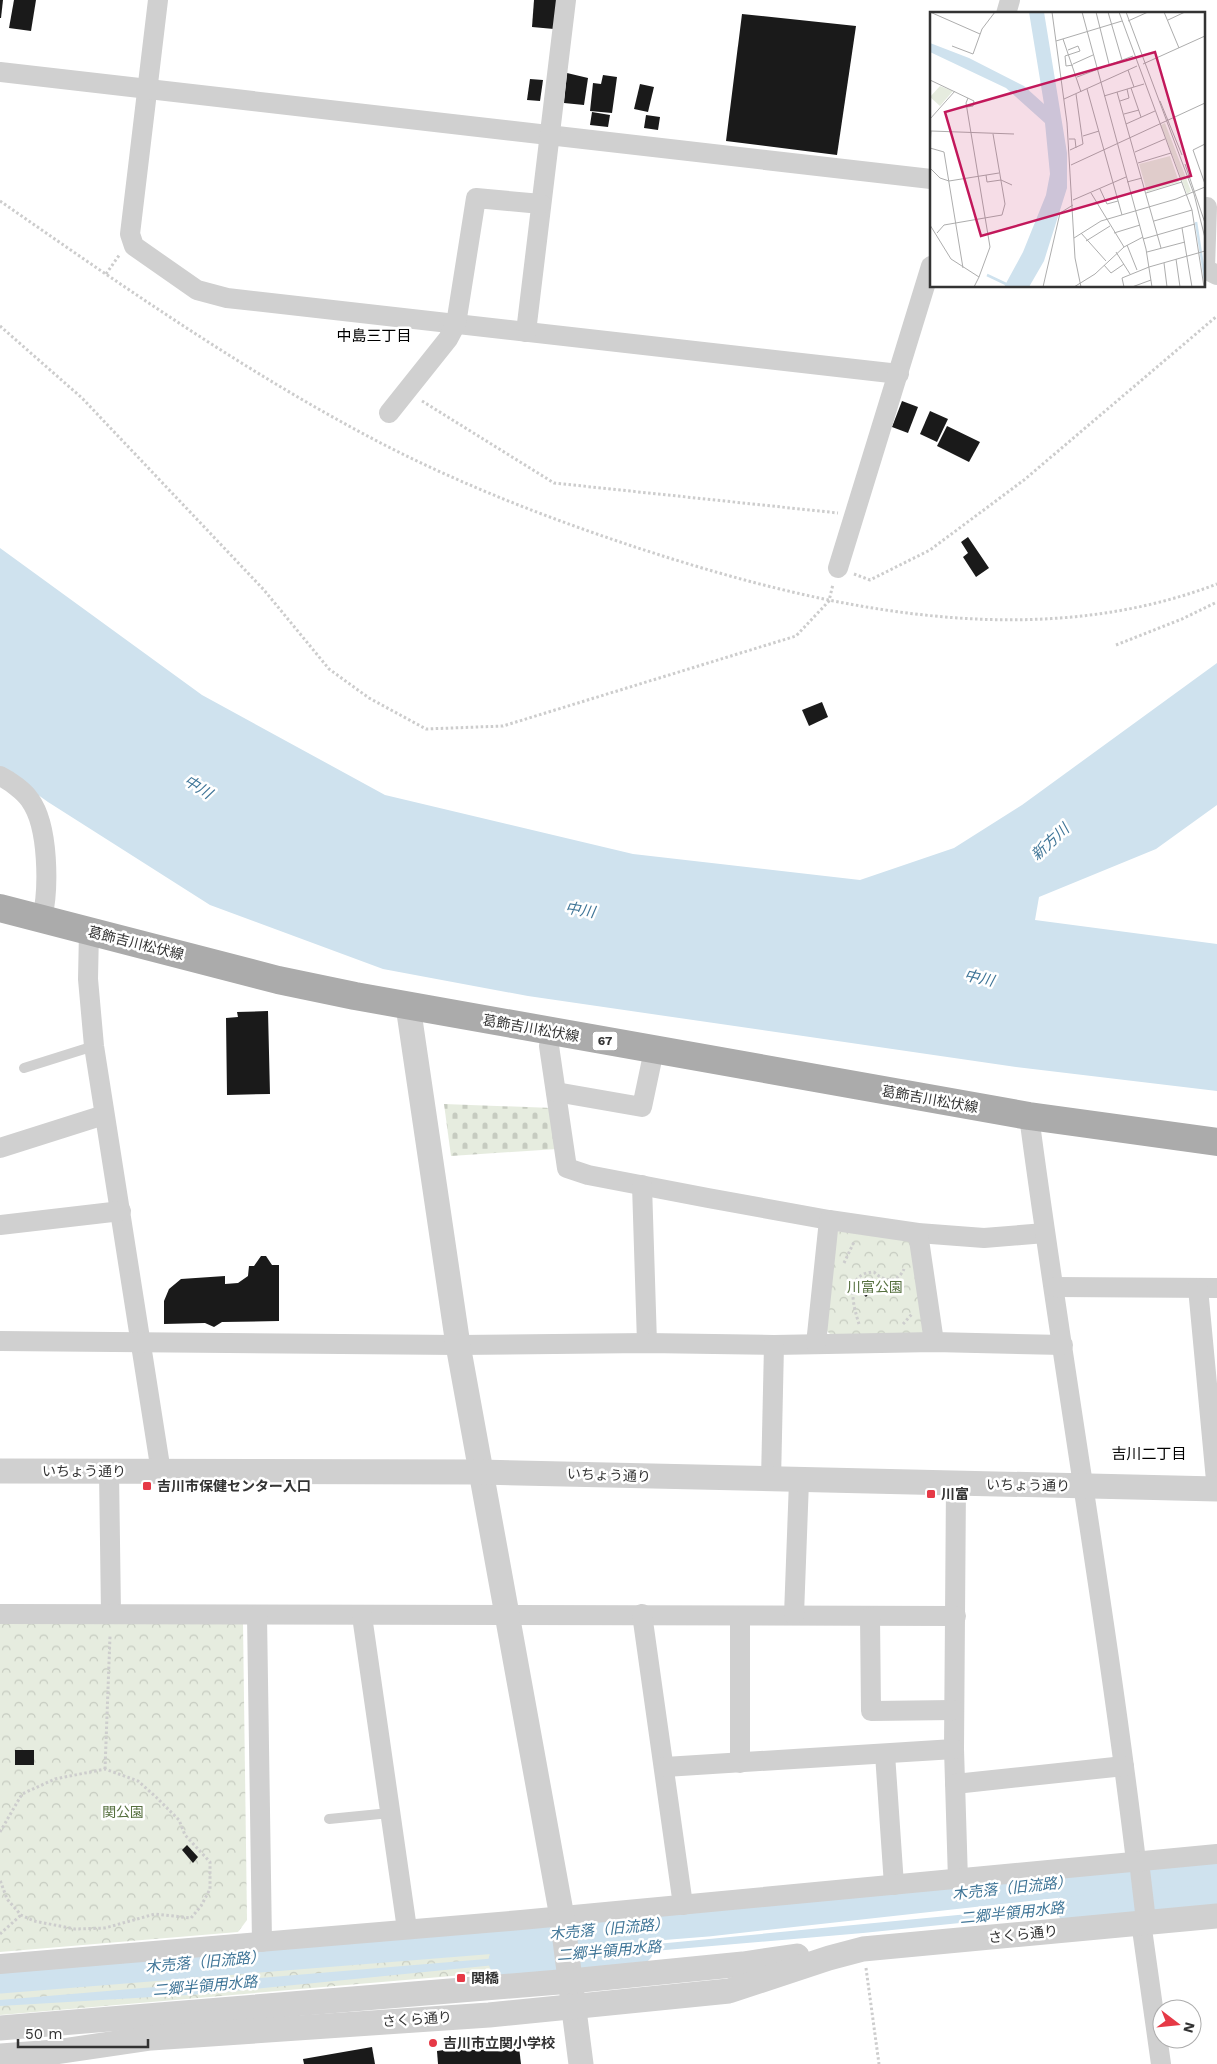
<svg xmlns="http://www.w3.org/2000/svg" width="1217" height="2064" viewBox="0 0 1217 2064" font-family="'Work Sans','Noto Sans JP',sans-serif">
<defs>
<pattern id="cemetery-stones" width="16" height="16" patternUnits="userSpaceOnUse" patternTransform="scale(1.25)"><rect width="16" height="16" fill="#e6ecdf"/><path d="M2 7V4a2 2 0 0 1 4 0v3zM10 15v-3a2 2 0 0 1 4 0v3z" fill="#c6cbc0"/></pattern>
<pattern id="park-crowns" width="20" height="18" patternUnits="userSpaceOnUse" patternTransform="scale(1.25)"><rect width="20" height="18" fill="#e6ecdf"/><path d="M2 6a3 3 0 1 1 6 0M12 15a3 3 0 1 1 6 0" fill="none" stroke="#c6cbc0"/></pattern>
</defs>
<rect width="100%" height="100%" fill="#fff"/>
<path fill="url(#cemetery-stones)" d="M444 1104 552 1108 557 1149 451 1156Z"/>
<g fill="url(#park-crowns)">
<path d="M834 1231 911 1237 924 1335H831L825 1329Z"/>
<path d="M0 1622 243 1624 247 1920 238 1932 0 1952Z"/>
<path d="M541 1926 545 1968 0 2015V1969Z"/>
</g>
<g fill="#cfe2ee">
<path d="M0 548 202 695 385 795 633 854 860 880 954 848 1022 805 1217 663V805L1156 849 1039 897 1035 920 1217 944V1091L1016 1067 528 996 383 969 210 905 48 802 0 768Z"/>
<path d="M1217 1891V1899L1160 1901 1159 1895Z"/>
<path d="M1114 1900 1115 1907 863 1933 596 1956 594 1950Z"/>
<path d="M545 1954V1960L203 1994 0 2006V2000Z"/>
</g>
<g fill="none" stroke-linecap="round" stroke-linejoin="round">
<g stroke="#cfe2ee" stroke-width="31">
<path d="M1071 1907 1161 1898 1217 1896"/>
<path d="M504 1961 638 1949"/>
<path d="M0 1978 707 1921 1150 1872 1217 1870"/>
</g>
</g>
<g fill="#1a1a1a">
<path d="M0 0H3L1 18H0Z"/>
<path d="M14 0H36L31 31 9 28Z"/>
<path d="M534 0H557L554 29 532 27Z"/>
<path d="M742 14 856 26 837 155 726 141Z"/>
<path d="M567 73 588 78 584 105 564 103Z"/>
<path d="M603 75 617 77 612 113 590 111 593 83 601 84Z"/>
<path d="M530 79 543 80 540 101 527 100Z"/>
<path d="M640 84 654 87 648 112 634 109Z"/>
<path d="M592 112 610 115 608 127 590 125Z"/>
<path d="M646 115 660 117 658 130 644 128Z"/>
<path d="M902 401 918 407 908 433 892 427Z"/>
<path d="M930 411 948 419 937 442 920 434Z"/>
<path d="M947 426 980 442 969 462 937 446Z"/>
<path d="M968 537 989 568 976 577 963 557 968 553 961 542Z"/>
<path d="M822 702 828 717 809 726 802 710Z"/>
<path d="M268 1011 270 1094 227 1095 226 1018 238 1017 237 1012Z"/>
<path d="M261 1256H266L272 1265H279V1321L222 1322 214 1327 205 1323 164 1324V1301L169 1289 181 1279 225 1276V1284L238 1283 248 1276 249 1266H254Z"/>
<path d="M866 1284 872 1290 866 1297 859 1291Z"/>
<rect x="15" y="1750" width="19" height="15"/>
<path d="M187 1845 198 1857 193 1863 182 1850Z"/>
<path d="M518 2039 521 2064H438L437 2051Z"/>
<path d="M372 2047 375 2064H304L303 2059Z"/>
</g>
<g fill="none" stroke-linecap="round" stroke-linejoin="round">
<g stroke="#cdcdcd" stroke-width="3" stroke-dasharray="2.5 2.5" stroke-linecap="butt">
<path d="M0 201C121 285 244 371 375 440 457 483 545 517 632 546 817 607 1028 656 1217 584"/>
<path d="M106 274 120 254"/>
<path d="M0 326 82 398 264 590 329 669 369 698 426 729 503 726 796 636 829 601 833 584"/>
<path d="M422 401 554 483 838 513"/>
<path d="M854 574 870 580 930 550 1024 480 1217 316"/>
<path d="M1116 645 1182 619 1217 602"/>
<path d="M844 1263 854 1242"/>
<path d="M859 1324C853 1305 844 1273 874 1272 884 1282 898 1283 904 1269"/>
<path d="M903 1324 912 1314"/>
<path d="M105 1769 110 1636"/>
<path d="M0 1832 22 1794 55 1779 105 1769 138 1781 156 1797 179 1820 185 1835 210 1862V1889L201 1906 191 1918 155 1914 105 1928 75 1929 34 1921 21 1915 7 1899 0 1880"/>
<path d="M0 1934 21 1915"/>
<path d="M866 1968 879 2064"/>
</g>
<g stroke="#d0d0d0" stroke-width="10">
<path d="M24 1068 94 1046"/>
<path d="M329 1819 390 1813"/>
</g>
<g stroke="#d0d0d0" stroke-width="20">
<path d="M158 0 130 234 134 246 197 290 227 298 899 374"/>
<path d="M1006 14 1010 0"/>
<path d="M0 72 931 179"/>
<path d="M1207 207 1205 269 1217 275"/>
<path d="M526 332 566 0"/>
<path d="M389 413 448 339 456 324 476 198 541 204"/>
<path d="M838 568 931 266"/>
<path d="M0 776C10 781 24 791 30 800 49 826 49 889 42 919"/>
<path d="M89 931 88 979 94 1046 161 1472"/>
<path d="M552 1031 549 1046 567 1168 588 1175 708 1198 829 1220 918 1233 984 1238 1045 1233"/>
<path d="M556 1092 642 1107 654 1050"/>
<path d="M1029 1116C1062 1365 1106 1612 1136 1861"/>
<path d="M0 1148 104 1115"/>
<path d="M642 1185 647 1343"/>
<path d="M0 1225 121 1211"/>
<path d="M918 1233 934 1342"/>
<path d="M1054 1287 1217 1288"/>
<path d="M1198 1288 1217 1491"/>
<path d="M0 1341 458 1345 647 1343 774 1345 934 1342 1063 1345"/>
<path d="M816 1344 829 1220"/>
<path d="M109 1471 111 1614"/>
<path d="M771 1480 774 1345"/>
<path d="M956 1484 954 1749 958 1880"/>
<path d="M0 1614 956 1616"/>
<path d="M642 1614 683 1905"/>
<path d="M257 1615 262 1942"/>
<path d="M794 1615 799 1481"/>
<path d="M362 1616 407 1929"/>
<path d="M740 1617V1763"/>
<path d="M870 1617 871 1711 954 1710"/>
<path d="M885 1754 894 1885"/>
<path d="M665 1767 954 1749"/>
<path d="M955 1784 1124 1766"/>
<path d="M1139 1861 1146 1921"/>
<path d="M1141 1922 1161 2064"/>
<path d="M0 1964 521 1920 1217 1854"/>
</g>
<g stroke="#d0d0d0" stroke-width="25">
<path d="M408 1006 458 1345 562 1917 581 2064"/>
<path d="M0 1471 480 1472 1217 1489"/>
<path d="M0 2028 571 1981 743 1964 797 1956"/>
<path d="M0 2056 55 2052 151 2038 489 2015 729 1991 829 1958 863 1949 1217 1916"/>
</g>
<path stroke="#ababab" stroke-width="28" d="M0 908 278 980 355 996 1029 1116 1217 1142"/>
</g>
<g fill="#e63946" stroke="#fff" stroke-width="2">
<rect x="142" y="1481" width="10" height="10" rx="2.5"/>
<rect x="926" y="1489" width="10" height="10" rx="2.5"/>
<rect x="456" y="1973" width="10" height="10" rx="2.5"/>
<circle cx="433" cy="2043" r="5"/>
</g>
<g text-anchor="middle" dominant-baseline="central" stroke-width="5" stroke-linejoin="round" paint-order="stroke">
<rect fill="#fff" stroke="#707070" stroke-width="1" x="592.5" y="1031.5" width="25" height="19" rx="4"/>
<g font-size="12" font-weight="bold" fill="#333">
<text x="605" y="1041">67</text>
</g>
<g font-size="14" fill="#333" stroke="#fff">
<text transform="translate(136 943) rotate(14)">葛飾吉川松伏線</text>
<text transform="translate(531 1028) rotate(10)">葛飾吉川松伏線</text>
<text transform="translate(930 1099) rotate(10)">葛飾吉川松伏線</text>
<text x="84" y="1471">いちょう通り</text>
<text transform="translate(609 1475) rotate(2)">いちょう通り</text>
<text transform="translate(1028 1485) rotate(1)">いちょう通り</text>
<text transform="translate(1023 1934) rotate(-6)">さくら通り</text>
<text transform="translate(417 2019) rotate(-4)">さくら通り</text>
</g>
<g font-size="14" fill="#56703f" stroke="#fff">
<text x="875" y="1287">川富公園</text>
<text x="123" y="1812">関公園</text>
</g>
<g font-size="14" font-weight="bold" fill="#333" stroke="#fff" text-anchor="start">
<text x="157" y="1486">吉川市保健センター入口</text>
<text x="941" y="1494">川富</text>
<text x="471" y="1978">関橋</text>
<text x="443" y="2043">吉川市立関小学校</text>
</g>
<g font-size="15" fill="#000" stroke="#fff">
<text x="374" y="336">中島三丁目</text>
<text x="1149" y="1454">吉川二丁目</text>
</g>
<g font-size="15" font-style="italic" fill="#3f7597" stroke="#fff">
<text transform="translate(198 787) rotate(32)">中川</text>
<text transform="translate(1050 842) rotate(-43)">新方川</text>
<text transform="translate(580 910) rotate(9)">中川</text>
<text transform="translate(979 978) rotate(13)">中川</text>
<text transform="translate(1012 1888) rotate(-6)">木売落（旧流路）</text>
<text transform="translate(1012 1913) rotate(-6)">二郷半領用水路</text>
<text transform="translate(609 1929) rotate(-5)">木売落（旧流路）</text>
<text transform="translate(609 1951) rotate(-5)">二郷半領用水路</text>
<text transform="translate(205 1962) rotate(-5)">木売落（旧流路）</text>
<text transform="translate(205 1986) rotate(-5)">二郷半領用水路</text>
</g>
</g>
<g transform="translate(930 12)">
<rect width="275" height="275" fill="#fff"/>
<path d="M10 74 23 79 10 94 0 85Z" fill="#e6ecdf"/>
<path d="M235 111 261 179 257 182 231 113ZM240 144 249 170 217 180 209 152Z" fill="#e6ecdf"/>
<path d="M99 0H114L137 141V176L114 249 99 275H74L93 240 116 183 120 162 115 111 76 76 0 40V31L39 46 94 74 114 92Z" fill="#cfe2ee"/>
<path fill="none" stroke="#cfe2ee" stroke-width="2.5" d="M266 210 275 267M57 263 76 272"/>
<path fill="none" stroke="#adadad" stroke-width="1" d="M0 0 50 22M122 0 137 111 145 246 151 275M130 0H147M152 0 216 237 222 275M166 0 179 52M178 0 192 48M189 0 262 198 274 275M196 0 264 182 275 226M234 0 249 36M238 8 255 0M198 9 218 0M133 27 151 80M126 29 192 9M22 34 43 42 52 17 65 0M138 38 148 34 150 39 135 44 136 54 143 53M143 52 163 43M213 52 275 24M198 58 204 75M147 65 203 44M0 68 44 89 43 94 37 95M201 76 211 105M157 77 192 203M187 80 231 236M174 84 214 72M38 86 36 91 60 235 49 265M134 87 207 54M190 89 199 86 197 77M230 89 252 143M194 102 209 98M0 107 25 79M196 112 225 99M153 124 169 119M139 127H145L146 136M275 132 263 138 275 172M0 135 1 119 84 122M0 136 14 140 33 256M140 138 153 132 146 82M205 140 235 127M208 151 241 141M255 152 275 211M141 153 275 91M0 156 10 166 19 169 69 161M56 163 57 170 71 168 82 173M197 170 212 166M170 177 177 192 188 189M161 181 194 235M216 181 252 170M143 188 196 165M224 209 262 198M0 213 21 247 49 265 44 275M252 216 262 275M7 221 14 213 72 203 75 192 63 122M151 221 176 249M184 221 210 213M144 226 171 209 246 187 275 175M213 227 265 212M156 229 180 214M197 233 207 258M186 240 200 262M217 240 255 230M246 247 250 275M234 251 237 275M174 253 181 261 194 252M219 255 275 239M113 275 130 201 143 193M144 275 165 262 194 235 213 225M194 275 192 266 219 255M202 275 221 268"/>
<path fill="#c2185b" fill-opacity="0.15" stroke="#c2185b" stroke-width="2.5" d="M225 40 261 164 51 224 15 100Z"/>
<rect width="275" height="275" fill="none" stroke="#333" stroke-width="2.5"/>
</g>
<g transform="translate(1177 2024) rotate(106)"><circle r="24" fill="#ffffff" stroke="#adadad"/>
<path d="M0-4L9 19L0 12L-9 19Z" fill="#e63946"/>
<text y="-8" font-size="14" font-weight="bold" text-anchor="middle" fill="#333333">N</text>
</g>
<path d="M18 2039v8h130v-8" fill="none" stroke="#333333" stroke-width="2.5"/>
<text x="25" y="2039" font-size="15" fill="#333333" stroke="#ffffff" stroke-width="4" paint-order="stroke">50 m</text>
</svg>
